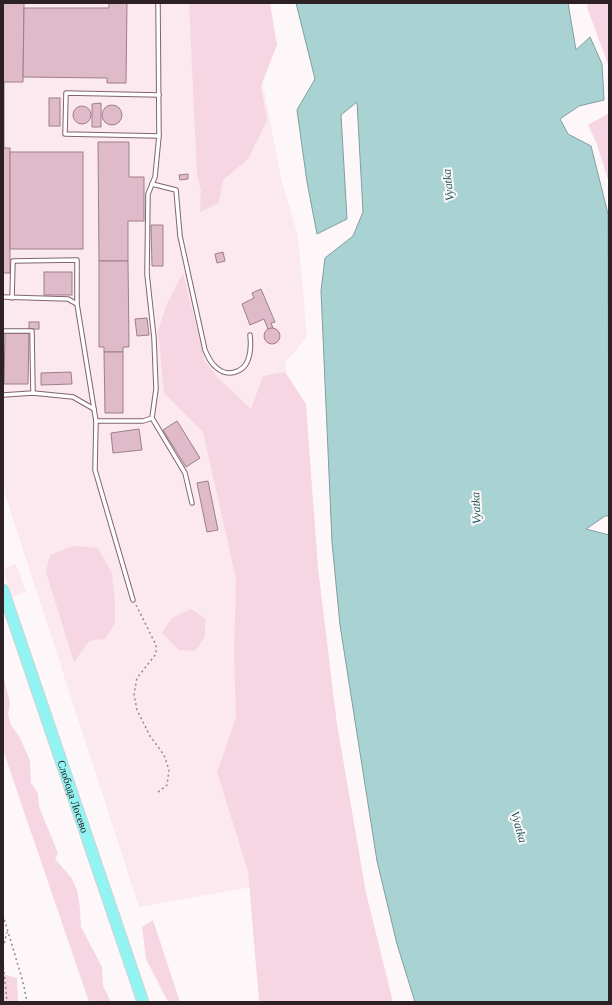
<svg xmlns="http://www.w3.org/2000/svg" width="612" height="1005" viewBox="0 0 612 1005" font-family="Georgia,serif">
<rect width="100%" height="100%" fill="#fef7fa"/>
<g fill="#fbe9ef">
<path d="M3 3H247L282 182 298 236 307 337 285 363 341 871 139 907 3 488Z"/>
<path d="M16 564 26 592 12 597 3 569Z"/>
</g>
<g fill="#f6d6e2">
<path d="M189 3H270L277 45 261 86 267 121 248 159 223 180 219 203 200 212 201 191 197 174Z"/>
<path d="M588 3H609V67L587 7Z"/>
<path d="M609 113V183L597 144 588 125Z"/>
<path d="M183 273 205 361 218 378 251 409 263 376 285 372 306 404 318 568 337 724 366 893 393 1002H259L248 871 217 772 236 718 234 652 236 579 203 432 164 393 158 330 168 302Z"/>
<path d="M73 546 98 548 112 573 115 603V623L105 639 89 641 74 662 46 572 50 555Z"/>
<path d="M191 609 205 619V637L195 651 179 650 162 633 172 618Z"/>
<path d="M3 675 10 703 8 714 11 725 19 736 30 760 31 783 38 793 39 806 44 819 58 853 55 859 71 877 77 890 80 908 81 927 102 967 103 986 111 1002H89L3 750Z"/>
<path d="M153 920 180 1002H168L146 959 142 927Z"/>
<path d="M3 974 17 978 18 1002H3Z"/>
</g>
<path fill="#a8d3d2" stroke="#839e9e" d="M296 3H568L576 50 590 37 602 64 604 100 579 106 560 119 568 134 591 146 608 214 609 516H605L586 529 609 535V1002H415L397 944 377 861 340 625 332 542 321 291 325 258 353 236 363 212 357 102 341 115 347 219 317 234 307 182 297 110 315 79Z"/>
<g fill="#dfbac9" stroke="#9f7e8b">
<path d="M3 3H24L23 82H3Z"/>
<path d="M109 3H127L126 83H107V78L23 77 24 8H109Z"/>
<rect x="3" y="82" width="1" height="66"/>
<rect x="49" y="98" width="11" height="28"/>
<path d="M101 103V127H92V104Z"/>
<circle cx="112" cy="115" r="10"/>
<circle cx="82" cy="115" r="9"/>
<path d="M98 142H129V177H144V221H128V261H99Z"/>
<rect x="3" y="148" width="7" height="125"/>
<rect x="10" y="152" width="73" height="97"/>
<path d="M188 174V179L180 180 179 175Z"/>
<path d="M151 225H163V266H152Z"/>
<path d="M223 252 225 261 217 263 215 254Z"/>
<path d="M99 261H128L129 347H123V352H104V347H99Z"/>
<rect x="44" y="272" width="28" height="23"/>
<path d="M261 289 275 322 271 323 273 328 268 329 264 319 250 325 242 304 254 298 252 293Z"/>
<path d="M147 318 149 335 137 336 135 319Z"/>
<rect x="29" y="322" width="10" height="7"/>
<circle cx="272" cy="336" r="8"/>
<path d="M5 333H29L28 384H4Z"/>
<path d="M104 352H123V413H105Z"/>
<path d="M71 372 72 384 41 385V373Z"/>
<path d="M177 421 200 458 186 467 163 430Z"/>
<path d="M139 429 142 450 113 453 111 433Z"/>
<path d="M208 481 218 530 207 532 197 483Z"/>
</g>
<g fill="none" stroke-linecap="round" stroke-linejoin="round">
<g stroke="#836370" stroke-width="5.5">
<g id="service">
<path d="M159 136 65 134 66 93 159 95"/>
<path d="M152 184 176 190 180 236 205 350C208 357 211 364 217 368 227 377 243 373 248 360 251 352 251 344 250 335"/>
<path d="M3 297 68 299 77 304 94 409"/>
<path d="M12 298 13 261 77 260V304"/>
<path d="M3 331H32L33 393"/>
<path d="M3 395 33 393 73 397 94 409 96 421H143L152 418 156 389 154 338 147 274 148 194 155 177 159 136 158 3"/>
<path d="M152 418 185 473 192 503"/>
<path d="M96 421 95 470 133 600"/>
</g>
</g>
<g stroke="#d5d3d4" stroke-width="13">
<g id="primary">
<path id="s1" d="M3 590 143 1002"/>
</g>
</g>
<g stroke="#93898d" stroke-width="1.5" stroke-dasharray="2 3" stroke-linecap="butt">
<path d="M136 605 156 645V654L137 678 134 694 137 710 150 736 164 755 169 770 167 785 157 793"/>
<path d="M3 915 23 982 27 1002"/>
<path d="M3 948 7 932"/>
<path d="M3 962 7 1002"/>
</g>
<use href="#service" stroke="#fff" stroke-width="3.5"/>
<use href="#primary" stroke="#91f3f2" stroke-width="11"/>
</g>
<g text-anchor="middle" dominant-baseline="central" stroke-width="4" stroke-linejoin="round" paint-order="stroke">
<g font-size="11" fill="#2e2126" stroke="#fef7fa">
<text stroke="none"><textPath href="#s1" startOffset="218">Слобода Лосево</textPath></text>
</g>
<g font-size="12" font-style="italic" fill="#1b5757" stroke="#fef7fa">
<text transform="translate(448 185) rotate(-96)">Vyatka</text>
<text transform="translate(476 508) rotate(-93)">Vyatka</text>
<text transform="translate(519 827) rotate(74)">Vyatka</text>
</g>
</g>
<rect width="612" height="1005" fill="none" stroke="#2e2126" stroke-width="8"/>
</svg>
